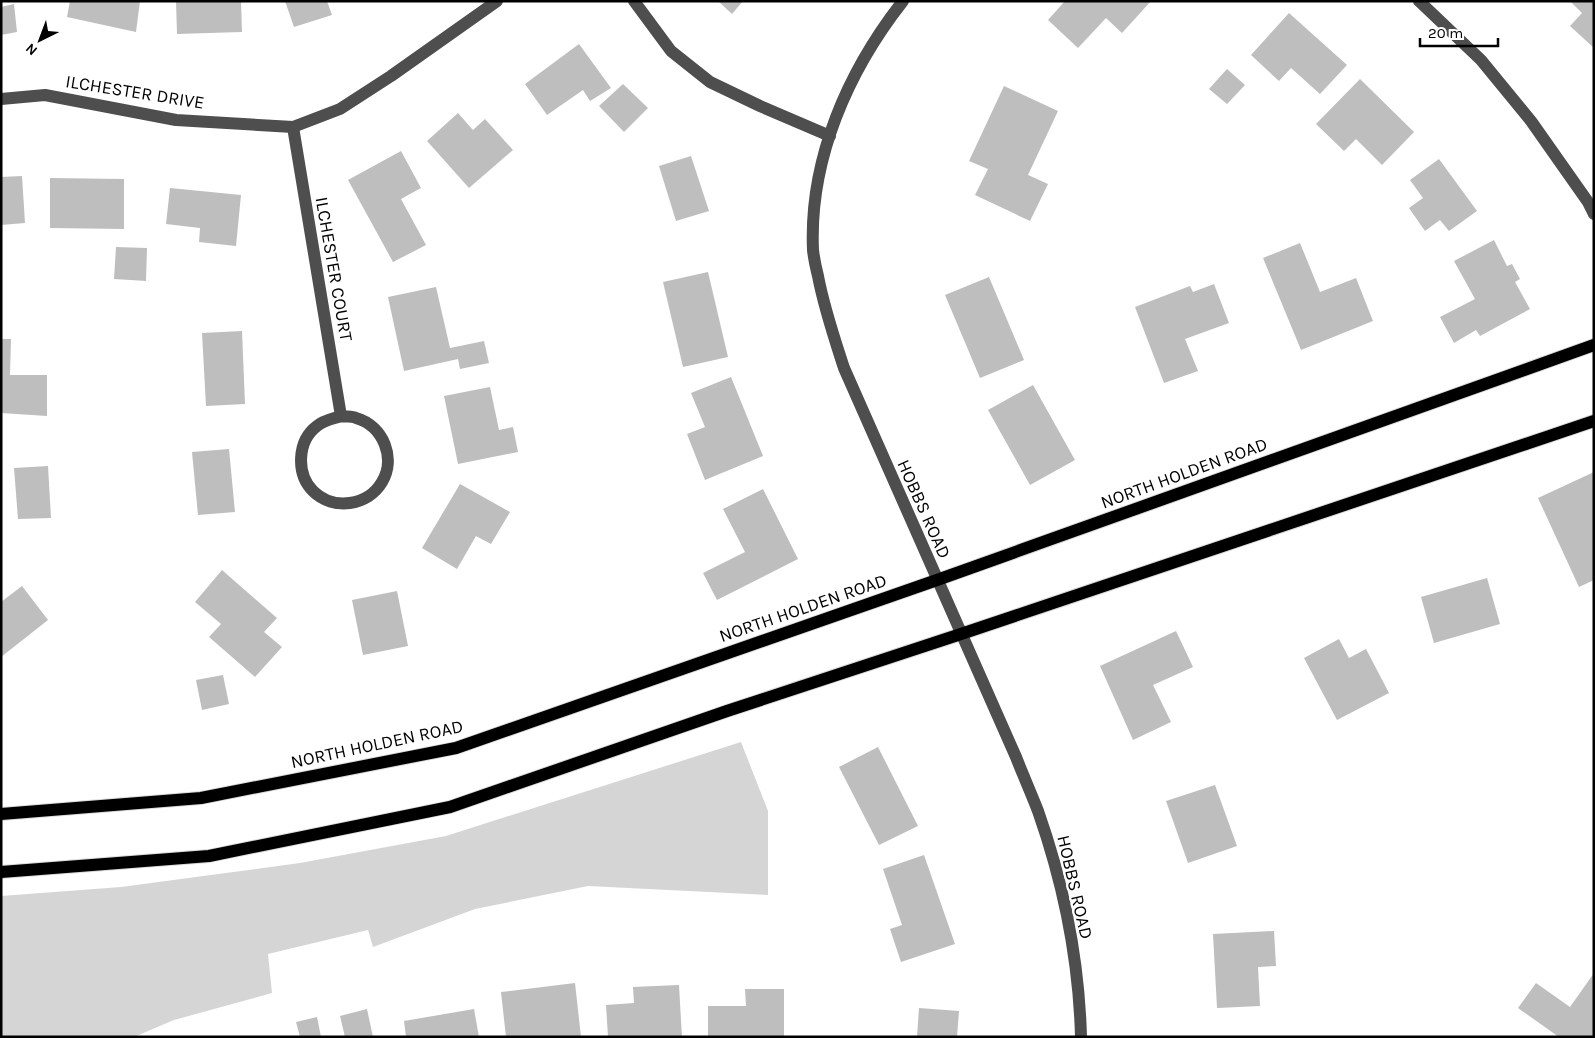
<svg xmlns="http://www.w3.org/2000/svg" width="1595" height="1038" viewBox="0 0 1595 1038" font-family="Karla,sans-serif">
<rect width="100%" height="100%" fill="#fff"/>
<path fill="#d5d5d5" d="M741 742 768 811V895L588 886 475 909 373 947 368 930 268 954 272 993 174 1020 134 1037H1V896L121 887 300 863 446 836Z"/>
<g fill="#bebebe">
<path d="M70 1H140L136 32 67 17Z"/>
<path d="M176 1H241L242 32 177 34Z"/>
<path d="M285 1H327L332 15 294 27Z"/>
<path d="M718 1H743L732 14Z"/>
<path d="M1065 1H1151L1122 33 1106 18 1078 48 1048 20Z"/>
<path d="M1570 1H1594V48L1570 26 1582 13Z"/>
<path d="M14 4 17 32 1 35V7Z"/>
<path d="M1289 13 1347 65 1320 94 1291 68 1279 81 1251 55Z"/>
<path d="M579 44 611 88 590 101 583 90 547 115 525 84Z"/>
<path d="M1227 69 1245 85 1227 104 1209 89Z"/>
<path d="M1360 79 1414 132 1382 165 1356 139 1344 151 1316 124Z"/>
<path d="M623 84 648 108 624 132 599 106Z"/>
<path d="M1004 86 1058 111 1028 175 1048 184 1030 221 975 195 988 169 969 161Z"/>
<path d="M458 113 473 130 485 119 513 150 469 188 427 141Z"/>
<path d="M401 151 421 188 401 199 426 245 393 262 348 180Z"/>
<path d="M691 156 709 211 676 221 659 166Z"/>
<path d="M1439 159 1477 211 1449 231 1440 220 1425 231 1409 208 1423 198 1410 180Z"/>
<path d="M22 176 25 223 1 225V177Z"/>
<path d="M50 178 124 179V229L50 228Z"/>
<path d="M170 188 241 195 236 246 199 242 200 228 166 224Z"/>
<path d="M1494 240 1507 266 1512 264 1520 279 1515 282 1530 309 1480 336 1476 330 1454 343 1440 317 1475 299 1454 261Z"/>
<path d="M1300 243 1320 292 1356 278 1373 321 1301 350 1263 258Z"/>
<path d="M116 247 147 248 146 281 114 279Z"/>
<path d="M708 272 728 357 683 367 663 282Z"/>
<path d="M989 277 1024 360 980 378 945 295Z"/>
<path d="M1214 284 1229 323 1185 339 1198 371 1164 383 1135 307 1190 286 1193 292Z"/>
<path d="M436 287 450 348 484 341 489 363 460 369 458 359 404 371 388 297Z"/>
<path d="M242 331 245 404 206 406 202 333Z"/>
<path d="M1 339H11L10 375H47V416L1 413Z"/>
<path d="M731 377 763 456 705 480 687 434 705 427 691 393Z"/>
<path d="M1033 385 1075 460 1030 485 988 410Z"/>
<path d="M490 387 499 430 513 427 518 452 458 464 444 396Z"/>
<path d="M229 449 235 512 198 515 192 452Z"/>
<path d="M48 466 51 518 18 519 14 468Z"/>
<path d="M1594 472V580L1579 587 1538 498Z"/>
<path d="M460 484 510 512 491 544 476 536 457 569 422 548Z"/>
<path d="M763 489 798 559 717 600 703 573 745 552 723 509Z"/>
<path d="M222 570 277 618 264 632 282 647 255 677 209 637 221 624 195 602Z"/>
<path d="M1487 578 1500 624 1434 643 1421 597Z"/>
<path d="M22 586 48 620 1 657V602Z"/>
<path d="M397 591 408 646 363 655 352 600Z"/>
<path d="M1176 631 1193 667 1153 685 1171 722 1133 740 1100 666Z"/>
<path d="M1339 639 1349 658 1366 649 1389 693 1337 720 1304 658Z"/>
<path d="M223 675 229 704 202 710 196 680Z"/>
<path d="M878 747 918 826 879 845 839 767Z"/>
<path d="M1215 785 1237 846 1188 863 1166 801Z"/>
<path d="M924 855 955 944 901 962 890 929 902 925 883 869Z"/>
<path d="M1274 931 1276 966 1258 967 1260 1006 1217 1008 1213 934Z"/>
<path d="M1594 973V1037H1559L1518 1008 1536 983 1570 1007Z"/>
<path d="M575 983 581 1037H506L501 992Z"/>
<path d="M679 985 682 1037H608L606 1005 634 1003 633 987Z"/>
<path d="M745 989H784V1037H708V1006H746Z"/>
<path d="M919 1008 959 1011 957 1037H917Z"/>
<path d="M367 1009 373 1037H345L340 1016Z"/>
<path d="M474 1009 479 1037H406L404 1021Z"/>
<path d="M317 1017 321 1037H300L296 1022Z"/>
</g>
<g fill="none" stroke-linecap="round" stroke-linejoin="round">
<g stroke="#dbdbdb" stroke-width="14">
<g id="major">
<path d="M1 814 201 798 456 748 937 580 1594 345"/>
<path d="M1 872 209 856 450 807 727 711 961 634 1594 421"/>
</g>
</g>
<g stroke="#4e4e4e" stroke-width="12">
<path d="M634 1 671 51 710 82 760 106 830 136"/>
<path d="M903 1C848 71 809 159 813 250 814 259 816 268 818 276 824 308 834 337 844 368L1016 757C1023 775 1031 793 1038 811 1063 882 1079 961 1081 1037"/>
<path d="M1419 1 1481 60 1531 121 1588 202 1594 214"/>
<path d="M1 99 45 95 176 120 293 127 340 109 391 76 497 1"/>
<path d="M293 127 341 416C332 419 324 420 317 426 297 441 296 474 313 491 333 511 368 506 382 482 396 459 384 426 356 418 352 416 346 417 341 416"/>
</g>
<use href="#major" stroke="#000" stroke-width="12"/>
</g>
<g text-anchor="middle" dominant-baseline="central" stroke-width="4.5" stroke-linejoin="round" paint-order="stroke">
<g font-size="18" fill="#000" stroke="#fff">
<text transform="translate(135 92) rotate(9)">ILCHESTER DRIVE</text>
<text transform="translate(334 269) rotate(80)">ILCHESTER COURT</text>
<text transform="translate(1184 473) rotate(-20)">NORTH HOLDEN ROAD</text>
<text transform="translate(924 509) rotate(66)">HOBBS ROAD</text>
<text transform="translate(803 608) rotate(-19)">NORTH HOLDEN ROAD</text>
<text transform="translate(377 744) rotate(-12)">NORTH HOLDEN ROAD</text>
<text transform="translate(1075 887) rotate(77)">HOBBS ROAD</text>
</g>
</g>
<rect width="1595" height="1038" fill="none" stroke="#000000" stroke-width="5"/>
<g transform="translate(40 40) rotate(222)" stroke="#ffffff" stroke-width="4" paint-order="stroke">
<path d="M0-4L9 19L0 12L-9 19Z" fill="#000000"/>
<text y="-8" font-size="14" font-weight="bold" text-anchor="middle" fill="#000000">N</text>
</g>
<path d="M1420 38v8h78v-8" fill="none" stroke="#000000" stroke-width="2.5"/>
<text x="1428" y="38" font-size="15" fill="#000000" stroke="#ffffff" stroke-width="4" paint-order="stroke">20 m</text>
</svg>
